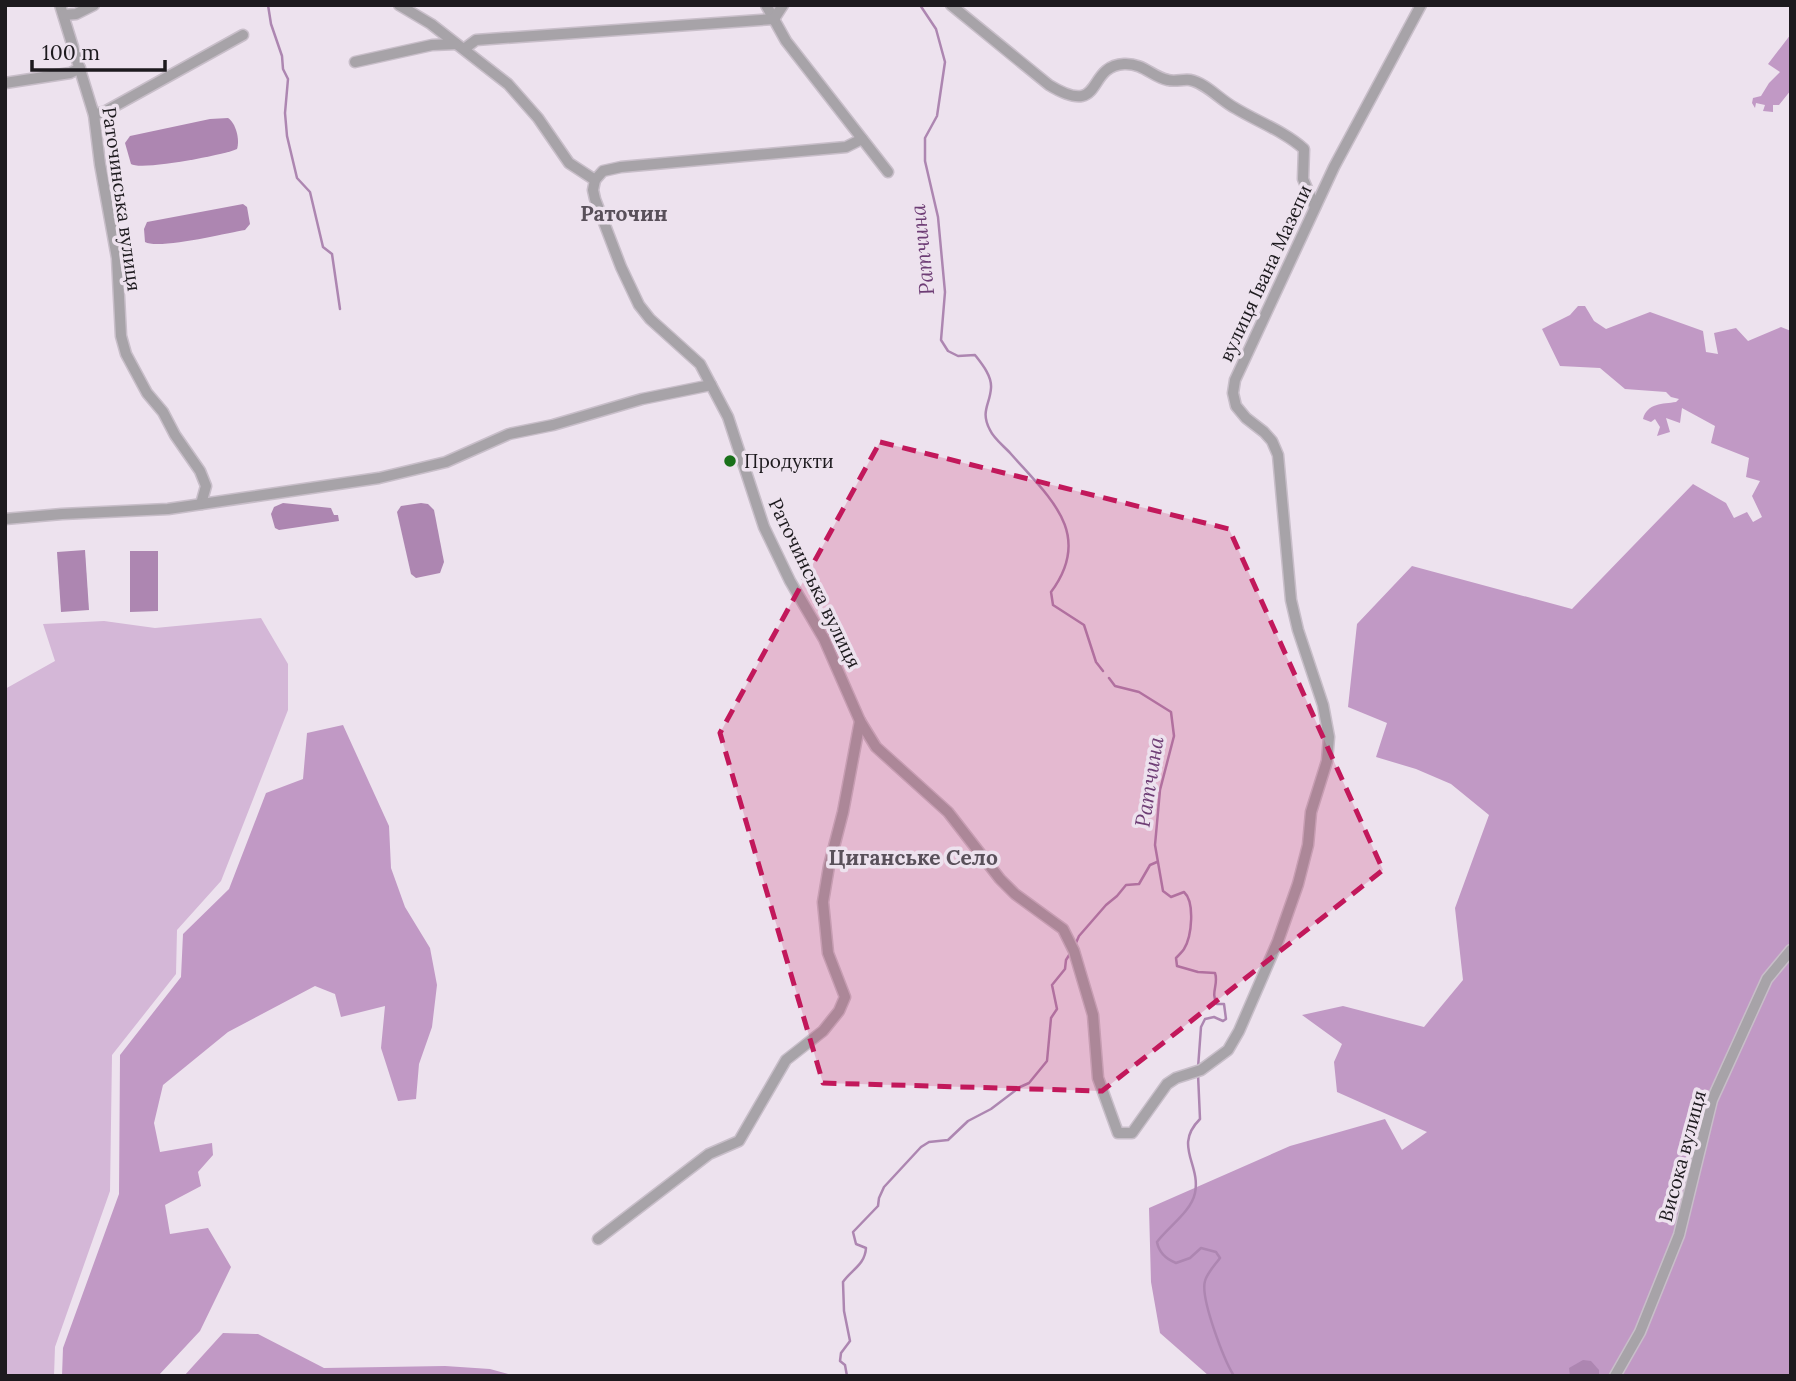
<svg xmlns="http://www.w3.org/2000/svg" width="1796" height="1381" viewBox="0 0 1796 1381" font-family="Lora,serif">
<rect width="100%" height="100%" fill="#ede2ee"/>
<path fill="#d4b7d7" d="M261 618 288 664V710L221 881 177 930 176 974 112 1055 110 1191 55 1347 54 1376H5V689L55 661 43 624 104 621 155 628Z"/>
<g fill="#c199c5">
<path d="M1791 34V90L1779 105H1773V112L1763 111 1765 105 1756 103 1755 108 1752 103 1753 98 1761 96 1769 83 1780 72 1768 64Z"/>
<path d="M1578 306H1585L1594 321 1606 329 1650 312 1703 331 1706 352 1718 354 1714 333 1736 328 1748 341 1781 327 1791 331V1376H1209L1160 1333 1151 1282 1149 1208 1290 1146 1385 1119 1402 1150 1427 1132 1337 1092 1334 1062 1342 1044 1302 1015 1343 1006 1424 1027 1463 980 1455 908 1489 815 1451 784 1416 769 1376 757 1387 723 1348 707 1357 624 1412 566 1572 609 1693 484 1726 503 1734 518 1747 512 1753 522 1762 517 1752 496 1760 481 1746 477 1749 458 1711 443 1715 426 1682 408 1680 423 1666 418 1670 432 1657 436 1660 427 1655 419 1651 422 1643 419C1647 403 1663 404 1676 402L1679 399 1671 397 1666 392 1625 389 1600 368 1560 366 1542 329 1570 315Z"/>
<path d="M343 725 389 826 391 868 405 907 430 948 437 985 432 1027 419 1064 416 1099 398 1101 381 1048 385 1006 341 1017 335 994 315 986 228 1032 163 1085 154 1123 160 1152 212 1143 213 1155 198 1172 201 1186 165 1205 170 1234 208 1228 231 1267 200 1331 158 1376H62L63 1348 119 1194 120 1055 181 977 183 934 229 889 266 793 303 779 307 733Z"/>
<path d="M223 1333 258 1334 324 1368 445 1366 490 1369 516 1376H184Z"/>
</g>
<g fill="#ad86b1">
<path d="M228 118C236 123 240 140 237 149 224 155 141 171 131 164L125 143 130 136 210 119Z"/>
<path d="M243 204 247 207 250 224 245 230C227 233 158 250 145 242L144 229 147 222Z"/>
<path d="M283 503 331 508 334 515H338L339 521 279 530 275 528 271 514 274 507Z"/>
<path d="M421 503 428 504 434 510 444 562 440 573 416 578 411 574 397 512 401 506Z"/>
<path d="M85 550 89 610 61 612 57 552Z"/>
<path d="M130 551H158V611L130 612Z"/>
<path d="M1583 1360 1591 1361 1599 1370V1376H1570L1569 1368Z"/>
</g>
<g fill="none" stroke-linecap="round" stroke-linejoin="round">
<g stroke="#ad86b1" stroke-width="2.5">
<path d="M268 5 271 24 282 56 283 69 288 79 285 113 287 136 297 178 310 192 323 247 332 254 340 309"/>
<path d="M920 5 936 29 945 62 937 116 925 138V161L938 217 945 292 941 340 948 351 958 356 975 355C982 364 992 376 991 388 990 405 980 411 990 430 994 439 1005 447 1011 454 1050 498 1094 534 1051 592L1053 605 1084 625 1096 662 1103 671"/>
<path d="M1109 678 1115 686 1139 692 1171 712 1174 736 1160 790 1155 845 1163 891 1171 897 1184 892C1195 902 1192 936 1184 949 1182 952 1179 955 1176 958L1177 966 1198 972 1215 973C1219 984 1210 993 1217 1004H1224L1226 1019 1223 1021 1214 1017 1205 1019 1201 1027 1198 1068"/>
<path d="M1075 945 1079 936 1106 905 1117 896 1126 885 1139 884 1150 865 1157 862"/>
<path d="M1198 1074 1200 1119C1173 1146 1201 1164 1195 1193 1191 1212 1168 1227 1157 1242 1159 1253 1166 1259 1176 1263L1190 1258 1201 1248 1216 1252 1220 1258C1215 1265 1207 1273 1205 1281 1200 1298 1224 1360 1234 1376"/>
<path d="M847 1376 845 1365 840 1361 841 1353 850 1341 844 1311 843 1282C851 1270 865 1265 866 1248L856 1244 853 1232 878 1206 879 1198 884 1187 921 1147 929 1142 948 1140 968 1121 991 1109 1020 1087 1029 1083 1047 1061 1051 1018 1057 1009 1052 985 1065 969 1066 960 1071 952"/>
</g>
<g stroke="#c8bec9" stroke-width="13">
<g id="minor">
<path d="M60 5 94 115 100 164 117 258 121 336 126 354 147 393 163 412 175 435 200 471 206 486 201 504"/>
<path d="M399 5 431 24 508 84 538 118 569 163 595 180 593 190 595 199 621 267 639 305 650 319 700 364 728 417 764 527 790 581 824 639 860 721 876 747 948 812 1000 879 1015 894 1063 929 1074 951 1093 1015 1098 1078 1118 1133H1132L1167 1084 1176 1078 1201 1070 1228 1050 1239 1031 1278 941 1298 884 1308 845 1311 812 1327 761 1329 737 1323 705 1298 630 1291 600 1278 455 1272 441 1264 432 1246 418 1236 406 1233 393 1235 380 1334 167 1421 5"/>
<path d="M766 5 786 41 888 172"/>
<path d="M951 5 1049 85C1105 119 1085 66 1124 64 1144 63 1152 77 1168 80 1175 82 1183 79 1190 80 1206 83 1220 100 1235 108 1258 122 1284 131 1304 149L1303 179 1315 207"/>
<path d="M64 15 76 14 94 5"/>
<path d="M464 49 476 40 774 19 783 5"/>
<path d="M355 62 432 45 456 44"/>
<path d="M5 83 70 73 80 68"/>
<path d="M94 115 106 111 243 35"/>
<path d="M595 180 603 171 621 167 846 147 862 139"/>
<path d="M5 519 62 514 168 509 379 478 446 462 509 434 553 425 642 399 711 385"/>
<path d="M598 1239 709 1154 739 1141 786 1060 823 1031 839 1011 845 997 828 953 823 902 829 866 843 812 860 721"/>
<path d="M1615 1376 1640 1332 1679 1235 1712 1100 1767 979 1791 950"/>
</g>
</g>
<use href="#minor" stroke="#a7a3a8" stroke-width="10"/>
</g>
<path fill="#c2185b" fill-opacity="0.2" stroke="#c2185b" stroke-width="5" stroke-dasharray="14 9" stroke-linejoin="round" d="M880 442 1229 529 1383 870 1102 1091 823 1083 720 733Z"/>
<circle fill="#19701a" stroke="#ede2ee" stroke-width="2.5" cx="730" cy="461" r="7"/>
<g text-anchor="middle" dominant-baseline="central" stroke-width="7" stroke-linejoin="round" paint-order="stroke">
<g font-size="19" fill="#1d1a1e" stroke="#ede2ee">
<text transform="translate(122 199) rotate(82)">Раточинська вулиця</text>
<text transform="translate(1265 273) rotate(-65)">вулиця Івана Мазепи</text>
<text transform="translate(815 583) rotate(64)">Раточинська вулиця</text>
<text transform="translate(1682 1156) rotate(-75)">Висока вулиця</text>
</g>
<g font-size="19" fill="#1d1a1e" stroke="#ede2ee" text-anchor="start">
<text x="744" y="461">Продукти</text>
</g>
<g font-size="21" font-weight="bold" fill="#59505a" stroke="#ede2ee">
<text x="624" y="213">Раточин</text>
<text x="913" y="857">Циганське Село</text>
</g>
<g font-size="21" font-style="italic" fill="#6e3d75" stroke="#ede2ee">
<text transform="translate(922 250) rotate(-96)">Ратчина</text>
<text transform="translate(1149 782) rotate(-81)">Ратчина</text>
</g>
</g>
<rect width="1796" height="1381" fill="none" stroke="#1d1a1e" stroke-width="14"/>
<path d="M32 60v10h133v-10" fill="none" stroke="#1d1a1e" stroke-width="3.5"/>
<text x="42" y="60" font-size="21" fill="#1d1a1e" stroke="#ede2ee" stroke-width="5" paint-order="stroke">100 m</text>
</svg>
